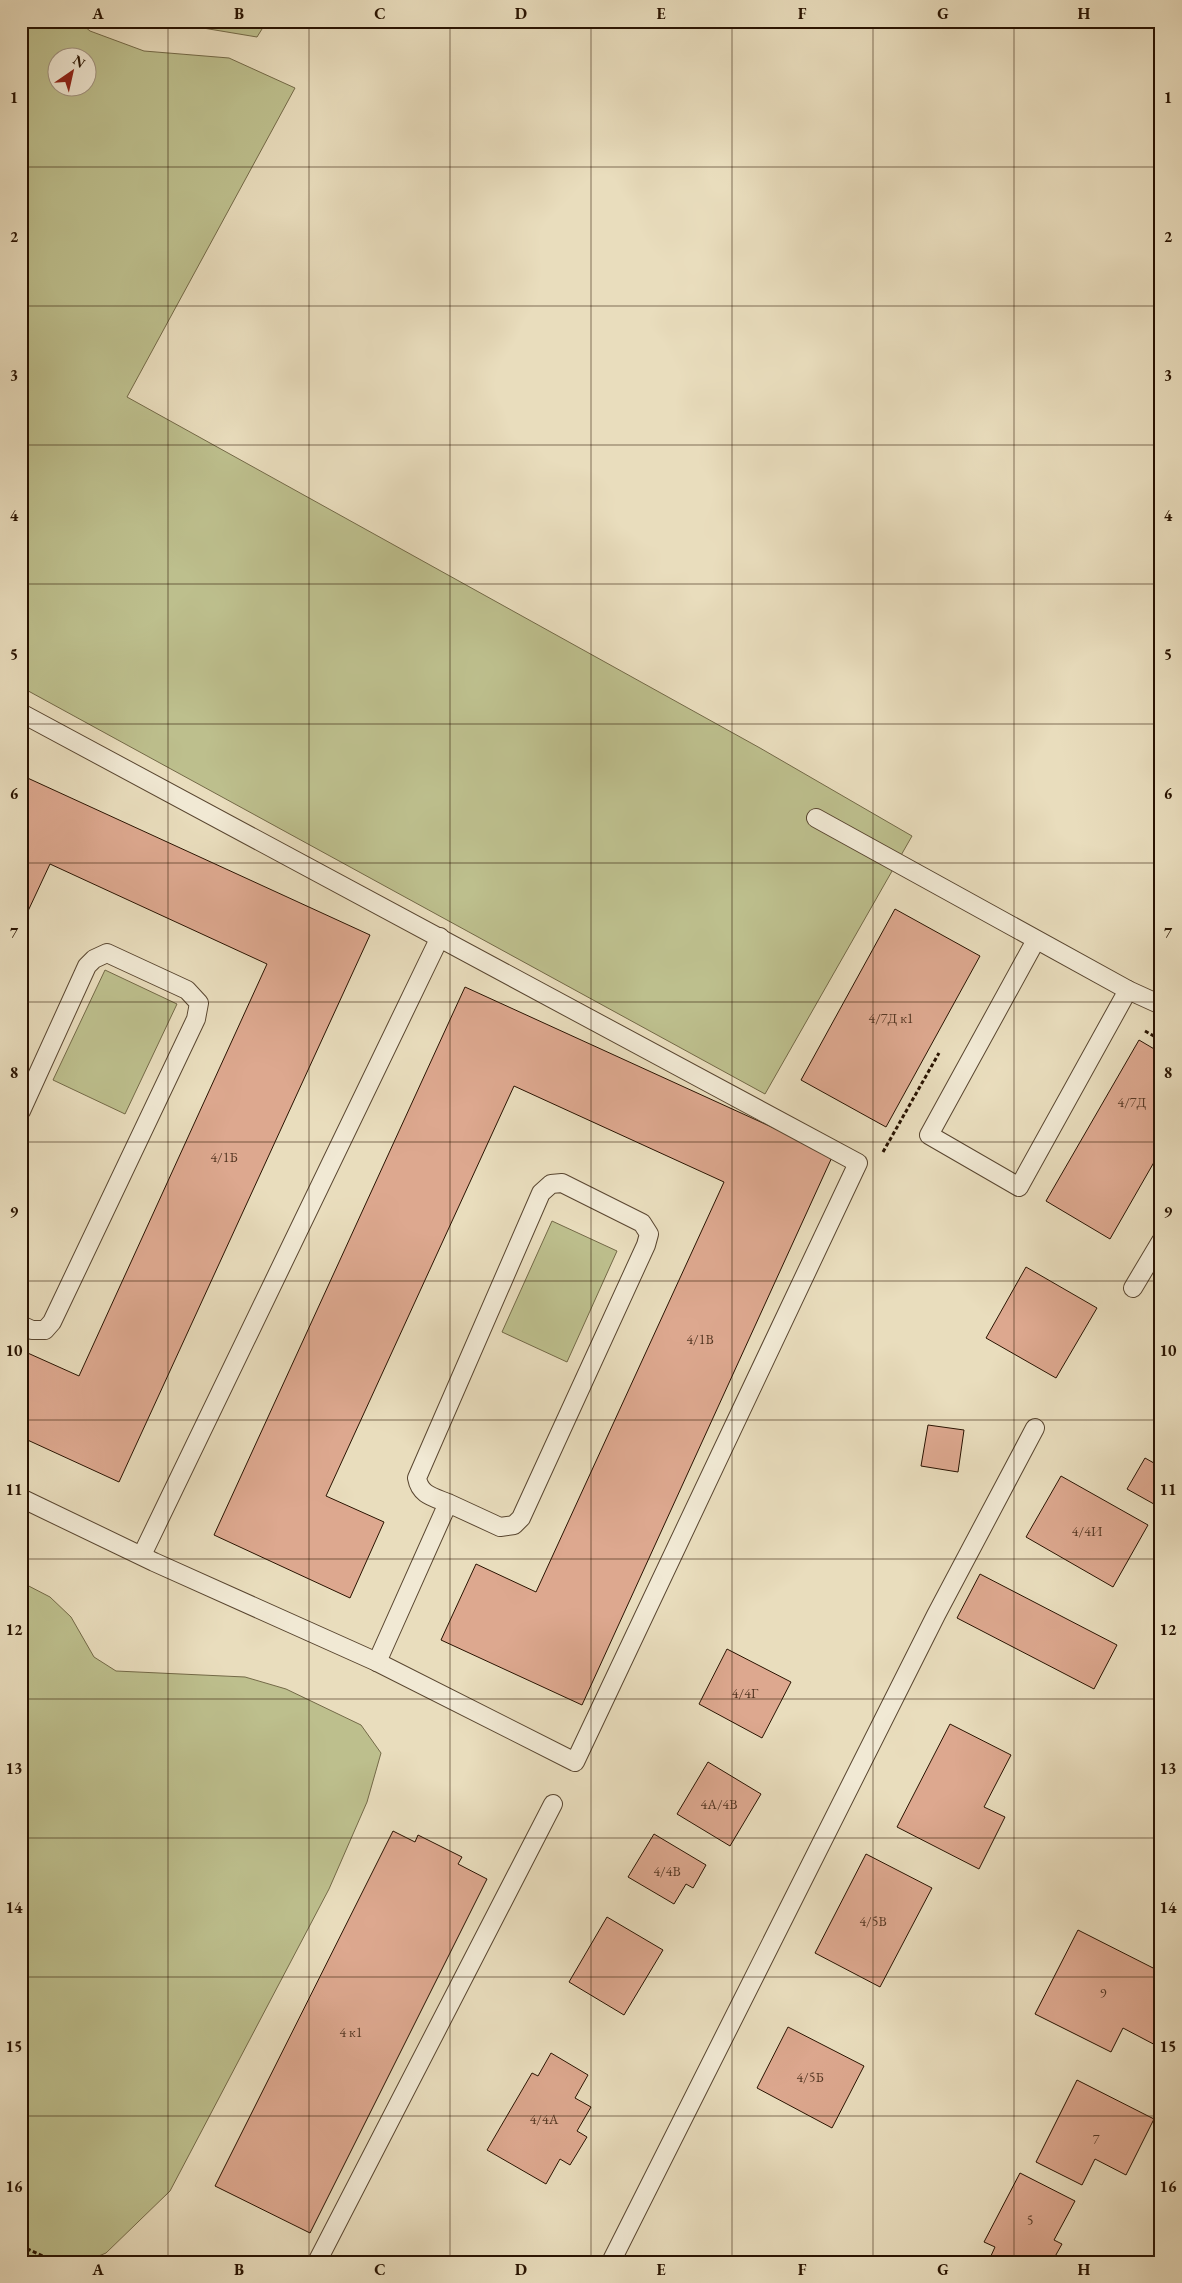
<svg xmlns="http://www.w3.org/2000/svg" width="1182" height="2283" viewBox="0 0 1182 2283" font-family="'EB Garamond',serif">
<rect width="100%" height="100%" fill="#e9ddbd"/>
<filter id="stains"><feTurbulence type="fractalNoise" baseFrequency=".004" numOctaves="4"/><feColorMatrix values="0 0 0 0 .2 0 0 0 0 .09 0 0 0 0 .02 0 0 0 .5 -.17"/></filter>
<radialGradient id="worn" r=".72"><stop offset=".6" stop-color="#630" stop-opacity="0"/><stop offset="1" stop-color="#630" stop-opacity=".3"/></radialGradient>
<g fill="#bdbf8d" stroke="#736947" fill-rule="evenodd">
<path d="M21 21H78L90 31 144 51 229 58 295 88 127 397 760 748 912 836 765 1094 21 687ZM58 58H88V88H58Z"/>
<path d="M161 21H267L257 37Z"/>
<path d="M105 970 177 1004 125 1114 53 1080Z"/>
<path d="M552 1221 617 1251 567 1362 502 1332Z"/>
<path d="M21 1582 50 1597 71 1617 94 1657 116 1671 245 1677 286 1689 361 1725 381 1753 367 1802 329 1889 170 2191 106 2253 84 2262H46L21 2254Z"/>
</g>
<g fill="#dda88f" stroke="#291301">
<path d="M21 775 370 935 119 1482 21 1437V1350L79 1376 267 964 50 864 21 926Z"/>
<path d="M895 909 980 956 886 1127 801 1080Z"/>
<path d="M465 987 833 1155 582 1705 441 1640 476 1564 536 1592 724 1182 514 1086 326 1496 384 1522 350 1598 214 1535Z"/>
<path d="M1139 1040 1161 1053V1150L1110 1239 1046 1201Z"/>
<path d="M1026 1267 1097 1308 1056 1378 986 1338Z"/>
<path d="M928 1425 964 1430 958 1472 921 1466Z"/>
<path d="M1145 1458 1161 1467V1508L1127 1489Z"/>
<path d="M1061 1476 1148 1525 1113 1587 1026 1537Z"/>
<path d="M980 1574 1117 1645 1094 1689 957 1618Z"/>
<path d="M727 1649 791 1682 762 1738 699 1704Z"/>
<path d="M950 1724 1011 1755 984 1807 1005 1817 979 1869 897 1827Z"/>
<path d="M708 1762 761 1794 730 1846 677 1814Z"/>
<path d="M393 1831 415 1842 418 1835 462 1857 458 1864 487 1879 310 2233 215 2186Z"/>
<path d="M654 1834 706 1865 693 1888 686 1884 674 1904 628 1877Z"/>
<path d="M866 1854 932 1888 880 1987 815 1953Z"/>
<path d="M607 1917 663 1950 624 2015 569 1982Z"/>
<path d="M1078 1930 1161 1972V2048L1123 2028 1111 2052 1035 2014Z"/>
<path d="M788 2027 864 2066 832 2128 757 2088Z"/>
<path d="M551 2053 588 2075 575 2098 591 2107 577 2131 587 2137 570 2165 560 2159 546 2184 487 2150 532 2073 538 2076Z"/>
<path d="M1077 2080 1154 2119 1126 2175 1095 2159 1082 2185 1036 2162Z"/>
<path d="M1020 2173 1075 2201 1054 2240 1062 2244 1052 2262H998L990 2258 995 2247 984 2242Z"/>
</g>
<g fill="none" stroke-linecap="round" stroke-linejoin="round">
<g stroke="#594630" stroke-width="20">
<g id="lane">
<path d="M21 713 858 1163 575 1762 377 1662 154 1562 21 1498"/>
<path d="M816 818 1128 990 1161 1005"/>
<path d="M1036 940 929 1135 1019 1187 1128 990"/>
<path d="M21 1111 87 966 94 959 107 953 187 990 199 1003 196 1019 52 1322 45 1330H32L21 1325"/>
<path d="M1133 1288 1161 1241"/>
<path d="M142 1555 440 937"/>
<path d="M377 1662 448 1503C433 1497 420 1495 417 1478L541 1193 551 1184 562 1183 642 1223 649 1234 646 1245 521 1518 514 1525 500 1527 448 1503"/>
<path d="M317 2262 553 1804"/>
<path d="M611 2262 936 1615 1035 1428"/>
</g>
</g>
<g stroke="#291301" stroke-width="3" stroke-dasharray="4 2.5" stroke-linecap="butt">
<path d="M1145 1031 1161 1040"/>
<path d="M883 1152 939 1053"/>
<path d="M21 2246 56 2262"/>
</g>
<use href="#lane" stroke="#f1e9d4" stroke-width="18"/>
</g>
<path fill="none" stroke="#291301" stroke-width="1" stroke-opacity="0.55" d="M168 21V2262M309 21V2262M450 21V2262M591 21V2262M732 21V2262M873 21V2262M1014 21V2262M21 167H1161M21 306H1161M21 445H1161M21 584H1161M21 724H1161M21 863H1161M21 1002H1161M21 1142H1161M21 1281H1161M21 1420H1161M21 1559H1161M21 1699H1161M21 1838H1161M21 1977H1161M21 2116H1161"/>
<g text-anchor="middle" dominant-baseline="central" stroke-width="4" stroke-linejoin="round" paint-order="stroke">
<g font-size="14" fill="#563824">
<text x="891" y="1018">4/7Д к1</text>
<text x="1132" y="1102">4/7Д</text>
<text x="224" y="1157">4/1Б</text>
<text x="700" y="1339">4/1В</text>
<text x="1087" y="1531">4/4И</text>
<text x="745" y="1693">4/4Г</text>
<text x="719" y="1804">4А/4В</text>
<text x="667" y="1871">4/4В</text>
<text x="873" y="1921">4/5В</text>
<text x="1103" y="1993">9</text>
<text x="351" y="2032">4 к1</text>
<text x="810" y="2077">4/5Б</text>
<text x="544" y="2119">4/4А</text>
<text x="1096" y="2139">7</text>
<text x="1030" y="2220">5</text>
</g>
</g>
<rect width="1182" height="2283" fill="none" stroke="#e9ddbd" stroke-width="55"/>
<g transform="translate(72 72) rotate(34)"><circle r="24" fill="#f1e9d4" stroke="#a19380"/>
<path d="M0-4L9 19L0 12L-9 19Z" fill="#8f2418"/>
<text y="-8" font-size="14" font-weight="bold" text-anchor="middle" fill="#291301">N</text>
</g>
<rect x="28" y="28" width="1126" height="2228" fill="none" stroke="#291301" stroke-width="2"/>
<g font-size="16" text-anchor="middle" font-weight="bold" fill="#291301">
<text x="98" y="19">A</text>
<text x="239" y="19">B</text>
<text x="380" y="19">C</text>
<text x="521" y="19">D</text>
<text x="661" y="19">E</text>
<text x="802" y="19">F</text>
<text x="943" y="19">G</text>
<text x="1084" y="19">H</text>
<text x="14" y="103">1</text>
<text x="1168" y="103">1</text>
<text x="14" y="242">2</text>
<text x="1168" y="242">2</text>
<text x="14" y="381">3</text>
<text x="1168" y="381">3</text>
<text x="14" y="521">4</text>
<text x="1168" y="521">4</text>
<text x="14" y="660">5</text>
<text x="1168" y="660">5</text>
<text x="14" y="799">6</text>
<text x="1168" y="799">6</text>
<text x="14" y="938">7</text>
<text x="1168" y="938">7</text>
<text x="14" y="1078">8</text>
<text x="1168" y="1078">8</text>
<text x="14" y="1217">9</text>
<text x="1168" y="1217">9</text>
<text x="14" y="1356">10</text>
<text x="1168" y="1356">10</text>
<text x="14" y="1495">11</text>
<text x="1168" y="1495">11</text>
<text x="14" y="1635">12</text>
<text x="1168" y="1635">12</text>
<text x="14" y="1774">13</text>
<text x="1168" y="1774">13</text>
<text x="14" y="1913">14</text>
<text x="1168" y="1913">14</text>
<text x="14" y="2052">15</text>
<text x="1168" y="2052">15</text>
<text x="14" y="2192">16</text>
<text x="1168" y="2192">16</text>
<text x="98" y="2275">A</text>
<text x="239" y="2275">B</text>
<text x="380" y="2275">C</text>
<text x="521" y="2275">D</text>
<text x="661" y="2275">E</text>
<text x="802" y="2275">F</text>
<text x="943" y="2275">G</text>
<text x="1084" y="2275">H</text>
</g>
<rect width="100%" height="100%" filter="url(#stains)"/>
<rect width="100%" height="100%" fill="url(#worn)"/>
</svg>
